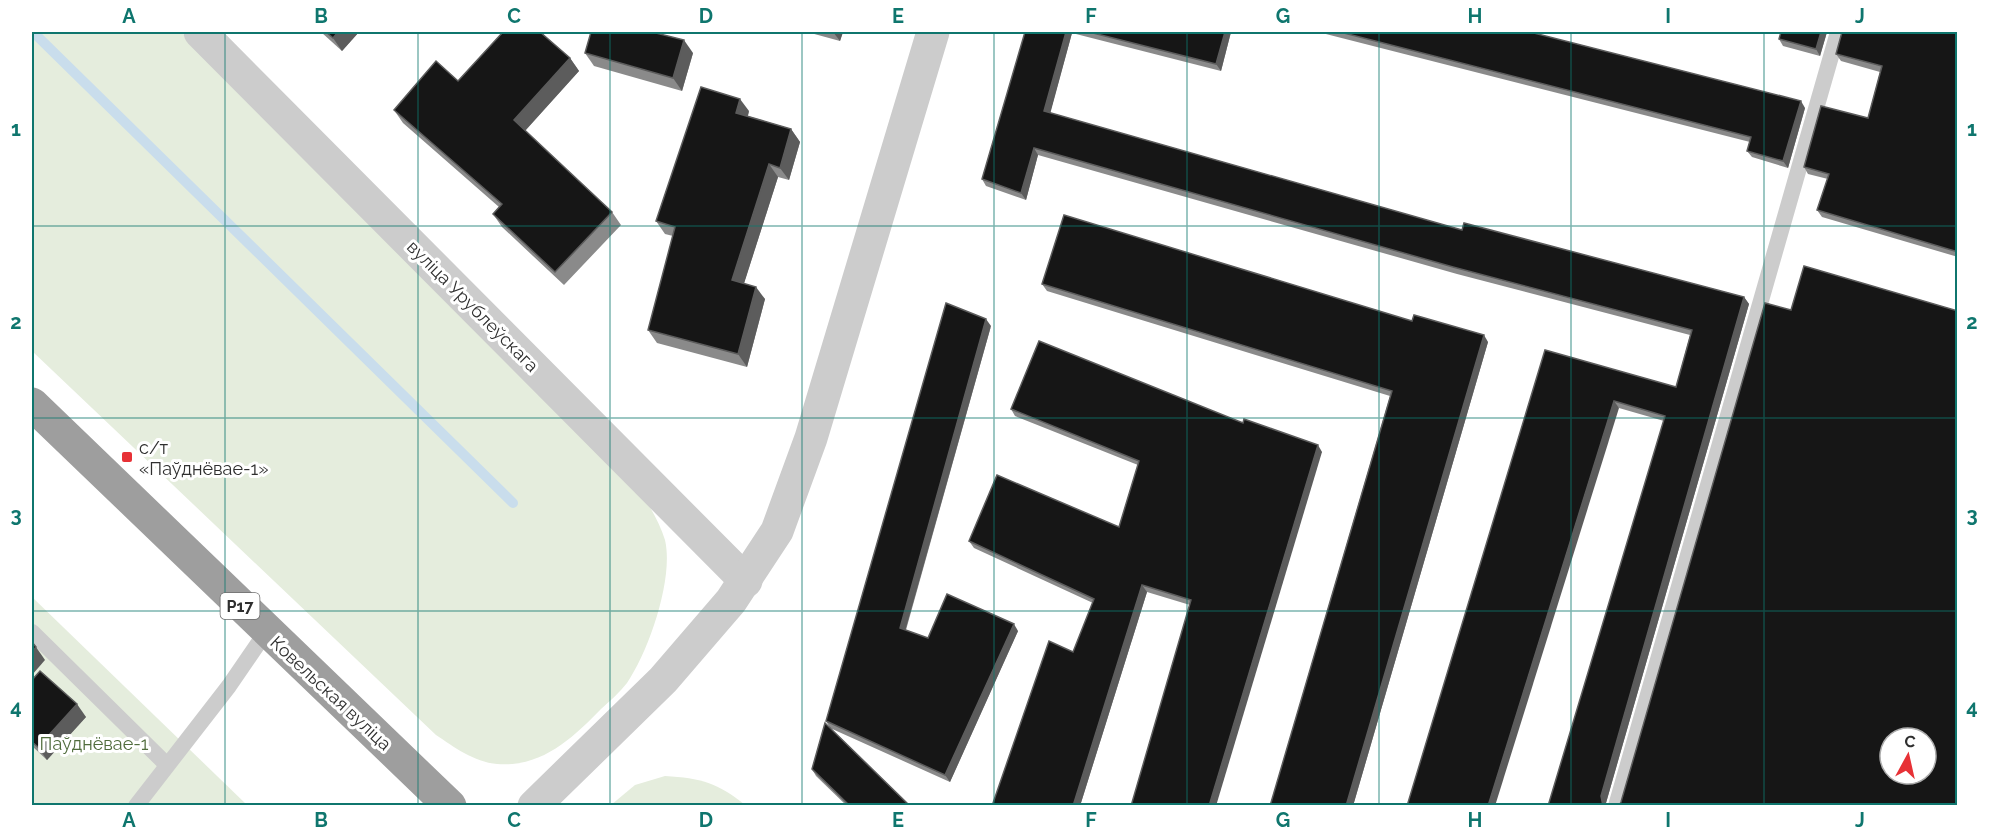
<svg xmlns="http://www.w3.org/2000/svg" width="1989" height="837" viewBox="0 0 1989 837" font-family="Raleway,sans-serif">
<rect width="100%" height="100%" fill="#fff"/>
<g fill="#e5eddd">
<path d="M32 32H181L641 491C649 506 660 523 665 540 674 578 649 651 627 683 620 692 610 701 601 709 573 738 541 768 497 764 474 762 454 747 436 735L32 351Z"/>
<path d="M32 597 247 805H32Z"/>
<path d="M665 776C701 778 718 783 745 805H611L635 785Z"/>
</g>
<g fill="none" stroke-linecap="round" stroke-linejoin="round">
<path stroke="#c9ddec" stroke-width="10" d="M33 32 513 503"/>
<g stroke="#ccc" stroke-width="16">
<path d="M32 632 167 765"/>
<path d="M136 806 229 686 266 632"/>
<path d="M1616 806 1838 32"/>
</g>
<g stroke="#ccc" stroke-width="33">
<path d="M200 32 746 581"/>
<path d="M534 806 663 680 731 601 777 531 811 438 933 32"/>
</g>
<path stroke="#9e9e9e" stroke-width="33" d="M32 404 450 806"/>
</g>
<g fill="#8a8a8a">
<path d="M321 32H359L342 51Z"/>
<path d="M807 32H843L840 41Z"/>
<path d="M1025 32H1231L1221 71 1072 33 1050 113 1462 230 1744 297 1749 304 1606 803 1548 806 1664 421 1619 408 1545 350 1676 387 1690 335 1457 274 1038 155 1026 200 986 186 982 179Z"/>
<path d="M1318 32H1530L1805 108 1788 168 1752 157 1747 151 1750 142Z"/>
<path d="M1827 32 1820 56 1783 46 1779 39Z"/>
<path d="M1958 32V257L1822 217 1817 210 1828 179 1808 174 1804 167 1868 118 1880 72 1841 61 1836 54Z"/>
<path d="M585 53H693L682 91 594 66Z"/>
<path d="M570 58 579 71 525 131 612 212 621 225 564 285 502 227 493 214 499 207 403 123 394 110 458 81Z"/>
<path d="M749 111 748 116 791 129 800 142 789 180 778 177 744 283 765 299 747 367 657 343 648 330 673 236 665 234 656 221Z"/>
<path d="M1042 284 1412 321 1488 342 1353 806H1270L1390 396 1047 291Z"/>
<path d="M991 326 906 630 928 638 1018 631 950 782 830 728 826 721Z"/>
<path d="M1011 409 1243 423 1322 452 1190 605 1147 592 1080 806H992L1073 652 1093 603 974 548 969 541 1119 527 1138 465 1015 416Z"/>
<path d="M32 680 86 717 47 760 32 746Z"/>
<path d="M812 769 910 806H847L816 776Z"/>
</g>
<g fill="#5c5c5c">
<path d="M338 32H359L342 51 333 38Z"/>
<path d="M833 32H843L840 41Z"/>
<path d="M1066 32H1072V33L1049 118 1044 111Z"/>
<path d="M1225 32H1231L1221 71 1216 64Z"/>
<path d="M1821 32H1827L1820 56 1816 49Z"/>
<path d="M684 40 693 53 682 91 673 78Z"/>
<path d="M570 58 579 71 523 133 514 120Z"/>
<path d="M740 99 749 111 745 126 736 113Z"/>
<path d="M1801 101 1805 108 1788 168 1783 161Z"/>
<path d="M791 129 800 142 789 180 780 168Z"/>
<path d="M1034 148 1038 155 1026 200 1021 193Z"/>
<path d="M769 164 778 177 741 293 732 280Z"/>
<path d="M756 287 765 299 747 367 738 354Z"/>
<path d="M1744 297 1749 304 1606 803V806H1603L1601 796Z"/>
<path d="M986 319 991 326 904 635 900 628Z"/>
<path d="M1484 335 1488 342 1353 806H1346Z"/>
<path d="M1614 401 1619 408 1495 806H1488Z"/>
<path d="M1318 445 1322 452 1216 806H1209Z"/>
<path d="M1142 585 1147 592 1080 806H1073Z"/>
<path d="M1014 624 1018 631 950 782 945 775Z"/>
<path d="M36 647 45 660 32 675V652Z"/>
<path d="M77 704 86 717 47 760 38 747Z"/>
</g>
<g fill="#161616" stroke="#5c5c5c" stroke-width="1.5" fill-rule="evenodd">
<path d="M326 32H338L333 38Z"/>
<path d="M503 32H540L570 58 514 120 612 212 555 272 493 214 502 204 394 110 436 61 458 81Z"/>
<path d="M591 32H652L684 40 673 78 585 53Z"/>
<path d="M1025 32H1066L1044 111 1462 230 1464 223 1744 297 1601 796 1603 806H1548L1665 416 1614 401 1488 806H1407L1545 350 1676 387 1692 330 1453 267 1034 148 1021 193 982 179Z"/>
<path d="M1089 32H1225L1216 64Z"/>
<path d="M1340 32H1530L1801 101 1783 161 1747 151 1751 137Z"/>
<path d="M1781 32H1821L1816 49 1779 39Z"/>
<path d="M1842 32H1958V252L1817 210 1829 174 1804 167 1821 106 1868 118 1882 66 1836 54Z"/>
<path d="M701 87 740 99 736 113 791 129 780 168 769 164 732 280 756 287 738 354 648 330 675 227 656 221Z"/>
<path d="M1064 215 1412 321 1414 315 1484 335 1346 806H1270L1392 391 1042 284Z"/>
<path d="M1804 266 1958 311V806H1619L1621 802 1765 303 1791 310ZM1890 738H1926V774H1890Z"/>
<path d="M946 303 986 319 900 628 928 638 947 594 1014 624 945 775 826 721Z"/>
<path d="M1039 341 1243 423 1244 419 1318 445 1209 806H1131L1191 600 1142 585 1073 806H992L1049 641 1073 652 1094 599 969 541 997 475 1119 527 1139 461 1011 409Z"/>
<path d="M32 642 36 647 32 652Z"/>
<path d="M40 671 77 704 38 747 32 742V680Z"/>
<path d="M825 723 910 806H850L812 769Z"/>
</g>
<path fill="none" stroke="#0f766e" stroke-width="1.5" stroke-opacity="0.55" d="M225 32V806M418 32V806M610 32V806M802 32V806M994 32V806M1187 32V806M1379 32V806M1571 32V806M1764 32V806M32 226H1958M32 418H1958M32 611H1958"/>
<rect fill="#e73136" stroke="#fff" stroke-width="2" x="121" y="451" width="12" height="12" rx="3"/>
<g text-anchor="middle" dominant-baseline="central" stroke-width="6" stroke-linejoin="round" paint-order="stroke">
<rect fill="#fff" stroke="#6d6d6d" stroke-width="1.5" x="220.5" y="593" width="39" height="26" rx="4.5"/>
<g font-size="16" font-weight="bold" fill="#2f2f2f">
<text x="240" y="606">Р17</text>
</g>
<g font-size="18" fill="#2f2f2f" stroke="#fff">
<text transform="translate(473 306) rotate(45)">вуліца Урублеўскага</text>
<text transform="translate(331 693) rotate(43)">Ковельская вуліца</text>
</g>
<g font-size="18" fill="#2f2f2f" stroke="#fff" text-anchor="start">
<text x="139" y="447">с/т<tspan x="139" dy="21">«Паўднёвае-1»</tspan></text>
</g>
<g font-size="18" fill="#506c3c" stroke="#fff">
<text x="94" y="743">Паўднёвае-1</text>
</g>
</g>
<rect width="1989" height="837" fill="none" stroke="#ffffff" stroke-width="66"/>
<g transform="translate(1908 756) rotate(8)"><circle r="28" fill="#ffffff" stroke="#acacac" stroke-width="1.5"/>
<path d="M0-4.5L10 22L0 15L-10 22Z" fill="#e73136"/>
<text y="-9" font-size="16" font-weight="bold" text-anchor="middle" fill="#2f2f2f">С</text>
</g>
<rect x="33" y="33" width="1923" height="771" fill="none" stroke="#0f766e" stroke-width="2"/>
<g font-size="20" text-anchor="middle" font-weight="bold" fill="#0f766e">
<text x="129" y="23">A</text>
<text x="321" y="23">B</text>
<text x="514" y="23">C</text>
<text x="706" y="23">D</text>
<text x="898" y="23">E</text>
<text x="1091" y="23">F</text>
<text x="1283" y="23">G</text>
<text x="1475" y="23">H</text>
<text x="1668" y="23">I</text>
<text x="1860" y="23">J</text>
<text x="16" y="136">1</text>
<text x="1972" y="136">1</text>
<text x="16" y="329">2</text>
<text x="1972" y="329">2</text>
<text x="16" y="522">3</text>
<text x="1972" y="522">3</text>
<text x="16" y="714">4</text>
<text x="1972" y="714">4</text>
<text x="129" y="827">A</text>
<text x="321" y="827">B</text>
<text x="514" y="827">C</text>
<text x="706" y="827">D</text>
<text x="898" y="827">E</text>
<text x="1091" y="827">F</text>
<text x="1283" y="827">G</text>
<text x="1475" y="827">H</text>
<text x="1668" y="827">I</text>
<text x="1860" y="827">J</text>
</g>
</svg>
